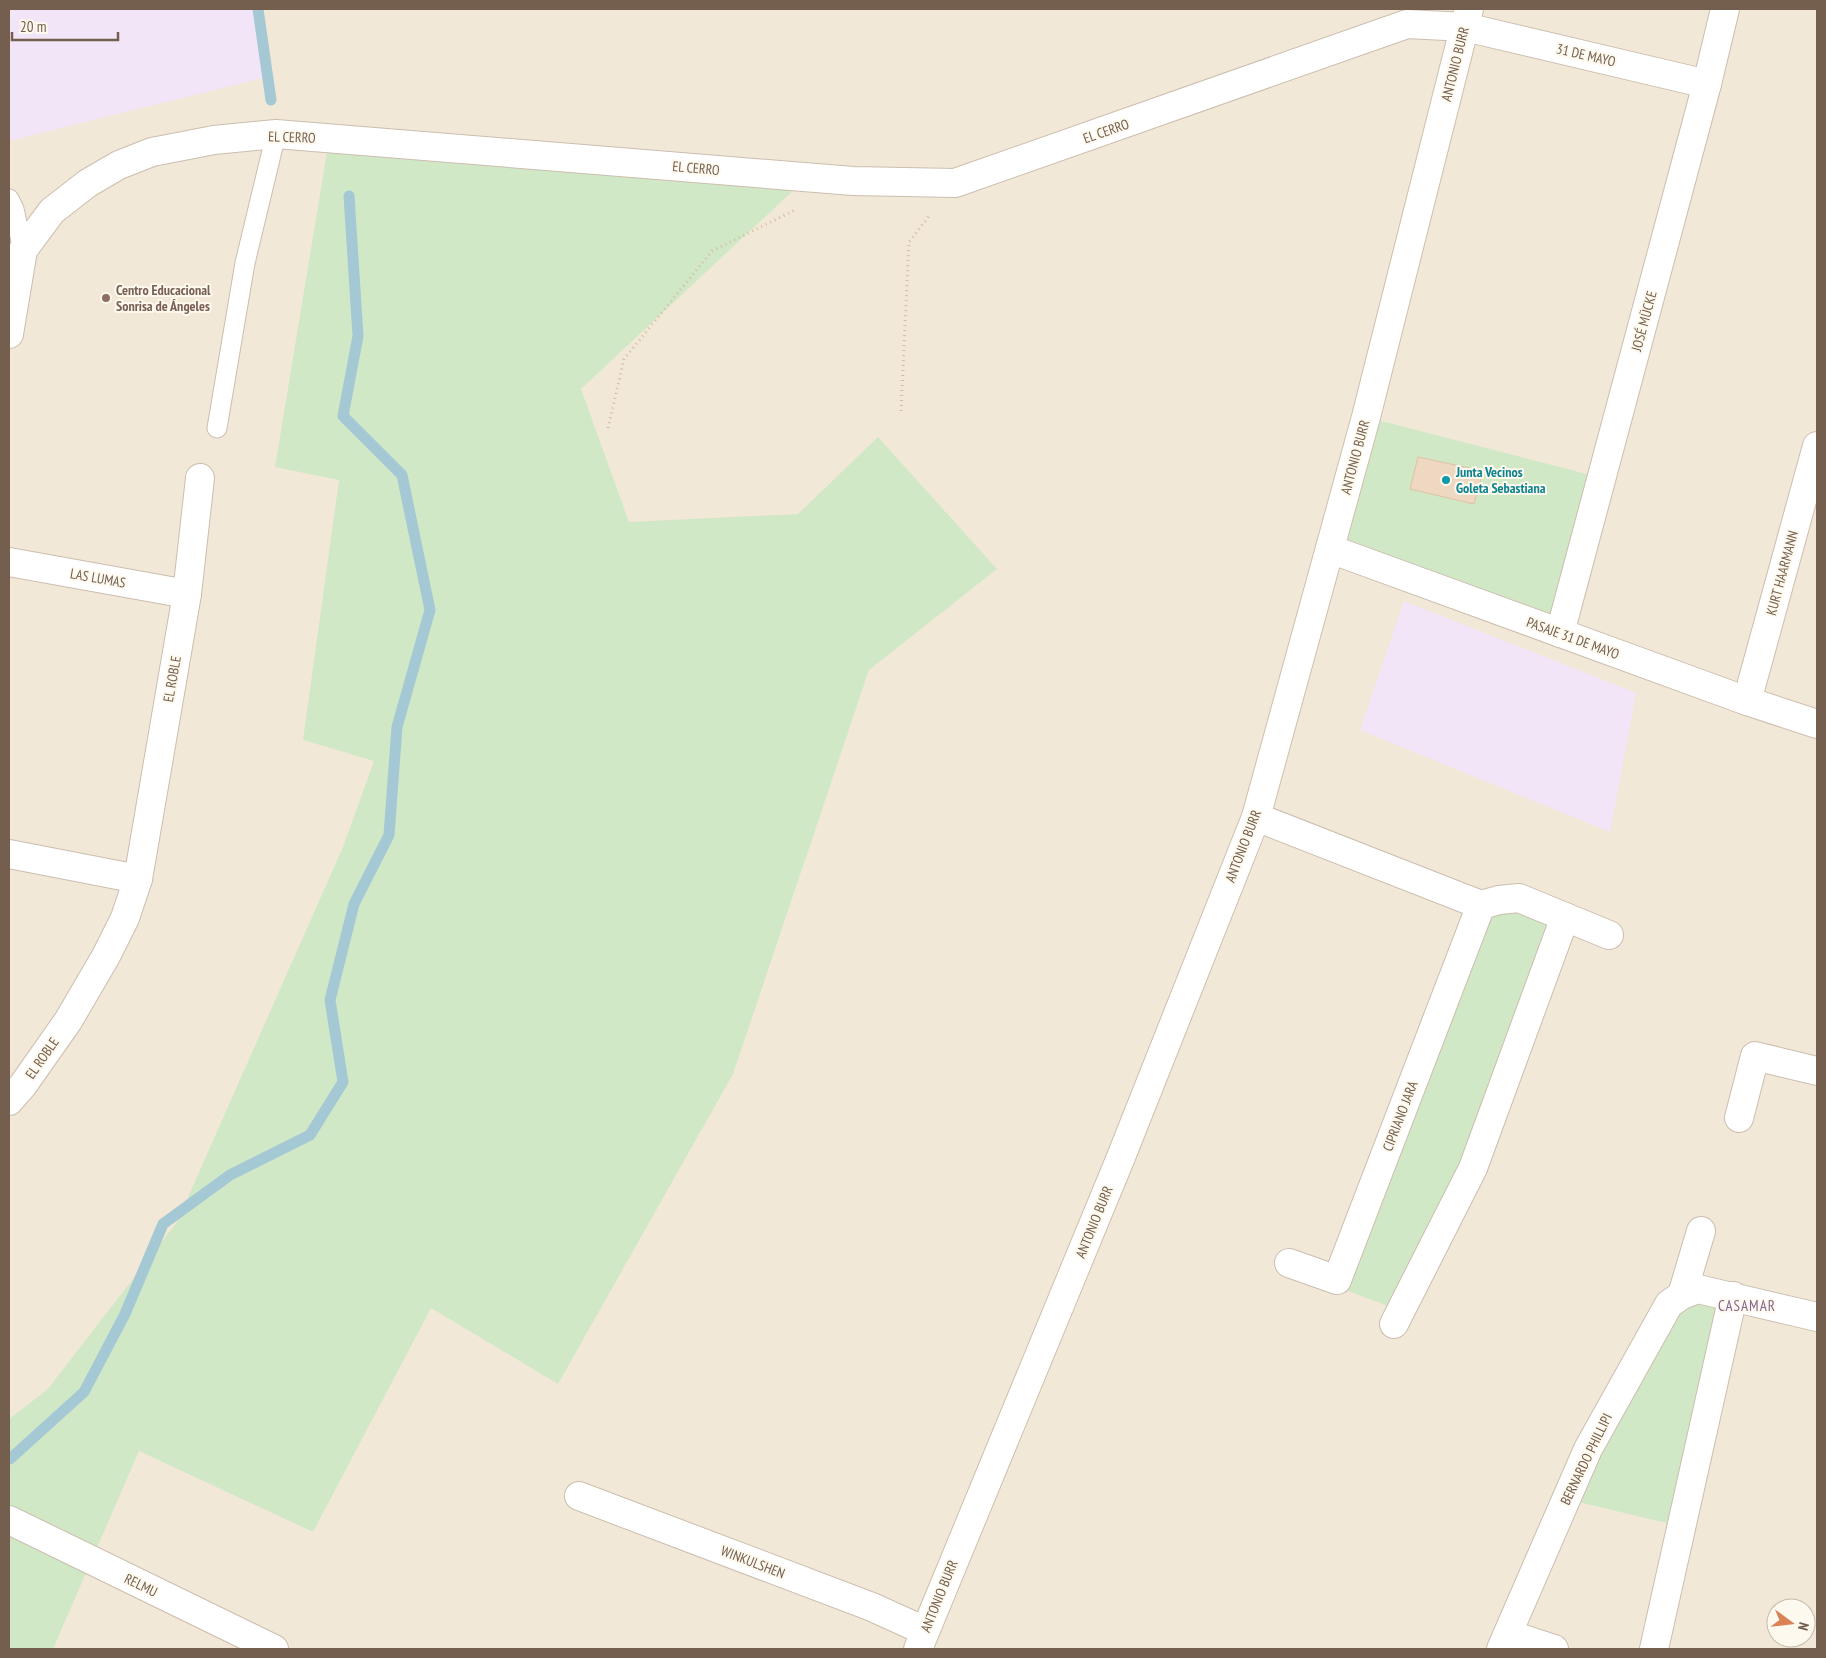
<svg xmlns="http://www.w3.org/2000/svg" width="1826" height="1658" viewBox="0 0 1826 1658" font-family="'PT Sans Narrow',sans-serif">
<rect width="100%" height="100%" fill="#fbf6e8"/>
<path fill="#f2e8d7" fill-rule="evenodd" d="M9 9H1817V1649H9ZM1776 1608H1806V1638H1776Z"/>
<g fill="#f2e5f8">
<path d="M9 9H264L263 78 9 141Z"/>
<path d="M1404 601 1636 693 1610 832 1360 730Z"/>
</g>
<g fill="#d1e8c7">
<path d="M327 152 798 186 581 389 629 522 798 514 878 437 997 569 869 670 733 1074 558 1384 431 1308 313 1532 139 1451 53 1649H9V1419L47 1390 177 1222 343 847 374 761 303 740 339 480 275 467Z"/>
<path d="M1366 417 1602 478 1560 633 1330 549Z"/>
<path d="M1520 905 1557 921 1469 1163 1396 1309 1340 1288 1488 909Z"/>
<path d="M1725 1299 1675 1525 1574 1501 1676 1310 1690 1300Z"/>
</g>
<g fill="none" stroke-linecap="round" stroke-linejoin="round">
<g stroke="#a4c9d5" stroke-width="11">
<path d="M258 9 271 100"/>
<path d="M10 1459 84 1392 125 1314 163 1224 230 1175 310 1135 343 1082 330 1000 354 904 389 835 397 727 430 610 402 475 343 416 358 336 349 196"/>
</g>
</g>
<path fill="#efd8c2" stroke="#e0c0a3" d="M1418 457 1483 471 1474 504 1410 489Z"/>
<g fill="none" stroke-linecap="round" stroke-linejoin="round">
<g stroke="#ccbeaf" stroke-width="21">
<g id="lane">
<path d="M9 199 14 209 23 250"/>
<path d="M217 428 245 263 276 134"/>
</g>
</g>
<g stroke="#ccbeaf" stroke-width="30">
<g id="street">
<path d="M9 334 23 250 52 211 88 183 119 165 152 152 214 140 276 134 853 181 955 183 1407 24 1465 27 1707 84"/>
<path d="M1330 549 1747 701 1817 724"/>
<path d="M9 562 187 594"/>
<path d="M1560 633 1707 84 1725 9"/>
<path d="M1747 701 1817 446"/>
<path d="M1256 817 1481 905 1499 900 1519 898 1609 935"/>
<path d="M9 854 138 879"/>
<path d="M9 1101 23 1085 68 1021 106 956 125 918 138 879 187 594 200 478"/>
<path d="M1739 1118 1755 1056 1817 1071"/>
<path d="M1289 1263 1337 1280 1481 905"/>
<path d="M1682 1295 1701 1231"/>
<path d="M1394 1324 1473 1168 1565 917"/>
<path d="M579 1496 872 1607 925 1631"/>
<path d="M9 1520 274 1649"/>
<path d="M1508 1634 1554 1649"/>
<path d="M1501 1649 1588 1449 1669 1304 1682 1295 1698 1289 1817 1317"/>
<path d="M1654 1649 1733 1296"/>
</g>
</g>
<g stroke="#cfbfac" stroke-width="30">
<path id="secondary" d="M918 1649 1121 1157 1256 817 1366 417 1469 9"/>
</g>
<g stroke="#d4bba4" stroke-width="3" stroke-dasharray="1 4" stroke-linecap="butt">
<path d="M901 411 909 242 930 215"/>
<path d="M608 428 624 359 712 251 795 210"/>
</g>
<use href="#lane" stroke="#fff" stroke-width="19"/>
<use href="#street" stroke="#fff" stroke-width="28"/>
<use href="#secondary" stroke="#fff" stroke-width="28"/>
</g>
<circle fill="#8d6e63" stroke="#fef9ee" stroke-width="2" cx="106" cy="298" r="5"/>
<circle fill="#0f9aa8" stroke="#fef9ee" stroke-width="2" cx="1446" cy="480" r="5"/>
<g text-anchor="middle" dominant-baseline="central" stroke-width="4" stroke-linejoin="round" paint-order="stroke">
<g font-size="14" fill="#745f4e" stroke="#fef9ee">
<text transform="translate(1586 55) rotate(13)">31 DE MAYO</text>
<text transform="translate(1455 64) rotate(-76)">ANTONIO BURR</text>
<text transform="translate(1106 131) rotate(-19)">EL CERRO</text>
<text transform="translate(292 137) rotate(2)">EL CERRO</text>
<text transform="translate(696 168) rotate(5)">EL CERRO</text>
<text transform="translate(1644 321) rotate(-75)">JOSÉ MÜCKE</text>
<text transform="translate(1355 457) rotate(-75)">ANTONIO BURR</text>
<text transform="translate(1782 573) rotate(-75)">KURT HAARMANN</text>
<text transform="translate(98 578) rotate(10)">LAS LUMAS</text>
<text transform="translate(1573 638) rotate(20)">PASAJE 31 DE MAYO</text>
<text transform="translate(172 679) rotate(-80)">EL ROBLE</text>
<text transform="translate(1243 846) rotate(-69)">ANTONIO BURR</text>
<text transform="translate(42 1058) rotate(-55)">EL ROBLE</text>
<text transform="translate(1400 1116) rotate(-69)">CIPRIANO JARA</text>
<text transform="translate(1094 1222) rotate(-68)">ANTONIO BURR</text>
<text transform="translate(1586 1459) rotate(-64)">BERNARDO PHILLIPI</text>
<text transform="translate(753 1562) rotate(21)">WINKULSHEN</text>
<text transform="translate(141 1585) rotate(26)">RELMU</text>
<text transform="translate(939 1596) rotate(-68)">ANTONIO BURR</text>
</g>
<g font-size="14" font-weight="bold" fill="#785e54" stroke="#fef9ee" text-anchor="start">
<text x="116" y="290">Centro Educacional<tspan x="116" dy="16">Sonrisa de Ángeles</tspan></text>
</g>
<g font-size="14" font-weight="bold" fill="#0d838f" stroke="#fef9ee" text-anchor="start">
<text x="1456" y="472">Junta Vecinos<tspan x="1456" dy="16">Goleta Sebastiana</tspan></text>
</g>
<g font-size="15" letter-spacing="1" fill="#86668f" stroke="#fef9ee">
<text x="1747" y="1305">CASAMAR</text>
</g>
</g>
<rect width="1826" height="1658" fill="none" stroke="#745f4e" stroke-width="20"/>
<g transform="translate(1791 1623) rotate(105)"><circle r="24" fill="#fef9ee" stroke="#c7bbae"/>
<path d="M0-4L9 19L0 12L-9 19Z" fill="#dc8156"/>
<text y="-8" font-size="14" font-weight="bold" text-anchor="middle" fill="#745f4e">N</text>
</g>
<path d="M12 32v8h106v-8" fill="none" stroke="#745f4e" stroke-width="2.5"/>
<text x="20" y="32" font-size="15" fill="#745f4e" stroke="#fef9ee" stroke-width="4" paint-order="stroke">20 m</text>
</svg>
